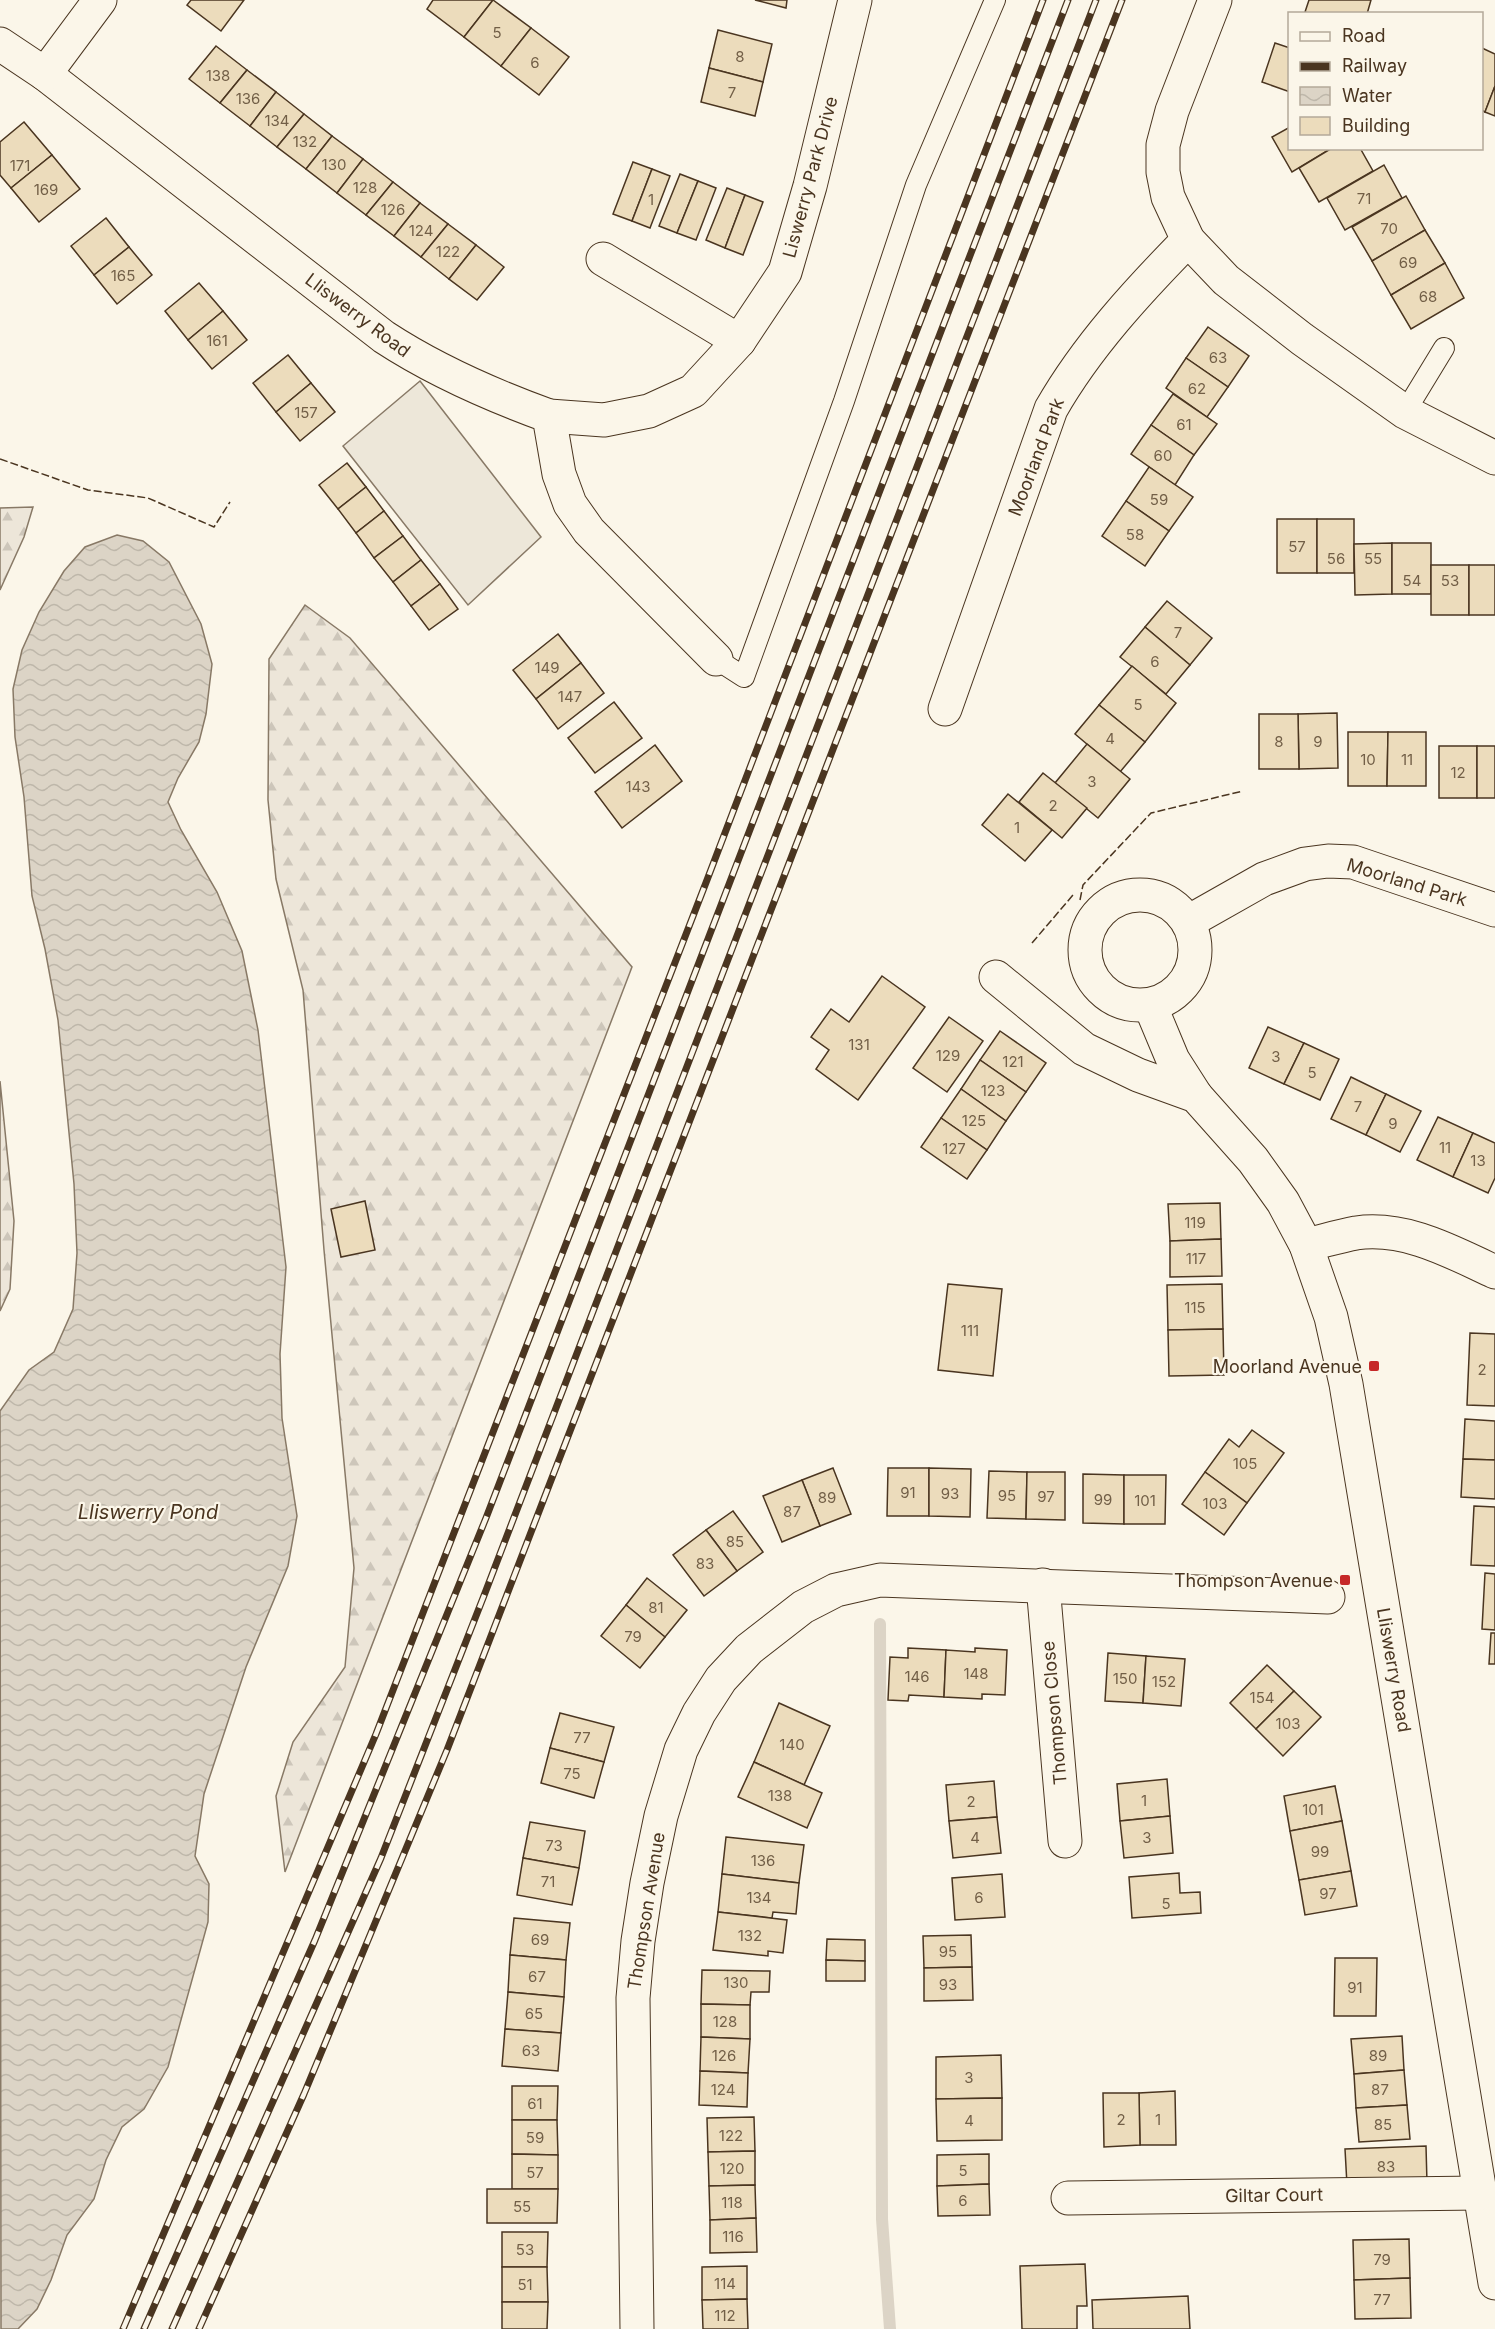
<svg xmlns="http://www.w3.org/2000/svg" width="1495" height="2329" viewBox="0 0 1495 2329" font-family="Inter,sans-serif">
<defs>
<pattern id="forest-firs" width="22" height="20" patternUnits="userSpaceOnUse" patternTransform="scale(1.5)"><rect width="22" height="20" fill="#ede6d9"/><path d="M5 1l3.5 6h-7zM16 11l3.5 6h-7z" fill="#cdc6ba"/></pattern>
<pattern id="water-waves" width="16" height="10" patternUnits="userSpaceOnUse" patternTransform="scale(1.5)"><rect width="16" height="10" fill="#dcd4c6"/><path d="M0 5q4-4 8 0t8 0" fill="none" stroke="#beb7aa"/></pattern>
</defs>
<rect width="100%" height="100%" fill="#fbf6e9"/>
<g fill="url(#forest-firs)" stroke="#887966" stroke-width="1.5">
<path d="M33 507 24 537 0 590V508Z"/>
<path d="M305 605 350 638 632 967 285 1872 276 1796 293 1742 345 1667 354 1568 324 1250 303 990 276 879 268 800 269 659Z"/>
<path d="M0 1081 14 1221 10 1289 0 1311Z"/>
</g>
<path fill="#ede7d9" stroke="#887966" stroke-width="1.5" d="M420 381 541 537 468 605 343 446Z"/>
<path fill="url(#water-waves)" stroke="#887966" stroke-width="1.5" d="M117 535 143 541 169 562 201 624 212 664 206 714 199 742 178 778 168 802 181 830 217 892 242 951 258 1030 286 1267 280 1354 282 1418 297 1516 288 1566 246 1667 204 1794 195 1856 209 1884 208 1922 168 2067 144 2109 122 2127 106 2160 94 2199 67 2235 51 2280 37 2309 18 2329H1L0 1411 29 1370 54 1352 73 1309 77 1253 74 1184 58 1020 45 949 32 896 24 797 15 737 13 689 22 650 39 612 64 571 85 547Z"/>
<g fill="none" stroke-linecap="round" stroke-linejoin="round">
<path stroke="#dcd4c6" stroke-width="12" d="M880 1624 882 2219 890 2329"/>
</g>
<g fill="#ecdcbc" stroke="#4a3520" stroke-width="1.5">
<path d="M191 0H244L221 31 187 5Z"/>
<path d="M433 0H493L464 37 427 9Z"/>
<path d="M493 0 531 28 501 66 464 37Z"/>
<path d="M755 0H787L786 8Z"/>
<path d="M1309 0H1371L1367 14H1310L1305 12Z"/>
<path d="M531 28 569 57 539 95 501 66Z"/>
<path d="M718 30 772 44 763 82 709 68Z"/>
<path d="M1275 43 1290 48V92L1262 82Z"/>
<path d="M216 46 247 70 220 103 189 79Z"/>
<path d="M1482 48 1495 54V86L1485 112 1482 110Z"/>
<path d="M709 68 763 82 755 116 701 102Z"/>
<path d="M247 70 276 92 250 126 220 103Z"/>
<path d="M1495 86V116L1485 112Z"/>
<path d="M276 92 304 114 277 147 250 126Z"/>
<path d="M304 114 332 136 306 169 277 147Z"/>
<path d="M24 122 52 155 11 188 0 175V142Z"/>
<path d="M1290 127V148H1332L1292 172 1272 137Z"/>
<path d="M332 136 363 159 337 193 306 169Z"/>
<path d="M1332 148H1360L1373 171 1319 202 1299 168Z"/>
<path d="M52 155 80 189 39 222 11 188Z"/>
<path d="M363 159 393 182 366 215 337 193Z"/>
<path d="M633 162 652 169 632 221 613 214Z"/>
<path d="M1384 165 1402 198 1345 230 1327 198Z"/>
<path d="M652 169 670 176 650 228 632 221Z"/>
<path d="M680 174 698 181 677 233 659 226Z"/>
<path d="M698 181 716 188 696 240 677 233Z"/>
<path d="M393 182 420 203 394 236 366 215Z"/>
<path d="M727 188 745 195 725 248 706 240Z"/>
<path d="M745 195 763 202 743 255 725 248Z"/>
<path d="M1406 196 1425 230 1372 261 1352 227Z"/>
<path d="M420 203 448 224 421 257 394 236Z"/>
<path d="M106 218 129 247 94 275 71 246Z"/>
<path d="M448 224 476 245 449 279 421 257Z"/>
<path d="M1425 230 1445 263 1391 295 1372 261Z"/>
<path d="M476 245 504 267 477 300 449 279Z"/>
<path d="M129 247 152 275 117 304 94 275Z"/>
<path d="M1445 263 1464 298 1411 329 1391 295Z"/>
<path d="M199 283 223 311 188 340 165 311Z"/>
<path d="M223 311 247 340 212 369 188 340Z"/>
<path d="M1208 327 1249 356 1228 387 1186 358Z"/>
<path d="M288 355 311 383 276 412 253 383Z"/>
<path d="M1186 358 1228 387 1207 417 1166 388Z"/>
<path d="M311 383 335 412 300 441 276 412Z"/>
<path d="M1173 394 1217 424 1194 455 1151 425Z"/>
<path d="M1151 425 1194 455 1175 485 1131 454Z"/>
<path d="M347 463 366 487 338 509 319 485Z"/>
<path d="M1149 467 1193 497 1169 531 1126 501Z"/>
<path d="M366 487 384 511 356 533 338 509Z"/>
<path d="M1126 501 1169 531 1145 566 1102 536Z"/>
<path d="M384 511 403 536 374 558 356 533Z"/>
<rect x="1277" y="519" width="40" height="54"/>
<rect x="1317" y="519" width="37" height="54"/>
<path d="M403 536 421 560 393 582 374 558Z"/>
<path d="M1392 543V594L1355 595 1354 544Z"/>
<rect x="1392" y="543" width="39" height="51"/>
<path d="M421 560 440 584 411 606 393 582Z"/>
<rect x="1431" y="565" width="38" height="50"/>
<rect x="1469" y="565" width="26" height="50"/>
<path d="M440 584 458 609 429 630 411 606Z"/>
<path d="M1167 601 1212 638 1190 665 1145 627Z"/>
<path d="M1145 627 1190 665 1166 694 1120 657Z"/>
<path d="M558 634 581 663 536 699 513 670Z"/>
<path d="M581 663 604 693 558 729 536 699Z"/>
<path d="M1132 666 1176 703 1145 742 1099 705Z"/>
<path d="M614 702 642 738 595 773 568 738Z"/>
<path d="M1099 705 1145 742 1120 772 1075 734Z"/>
<path d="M1337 713 1338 768 1299 769 1298 714Z"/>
<path d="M1259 714H1298L1299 769H1259Z"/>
<path d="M1348 732H1388L1387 786H1348Z"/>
<path d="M1388 732H1426V786H1387Z"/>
<path d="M1087 744 1130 779 1098 818 1055 783Z"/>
<path d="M655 745 682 781 622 828 595 792Z"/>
<rect x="1439" y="746" width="38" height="52"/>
<rect x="1477" y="746" width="18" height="52"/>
<path d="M1043 773 1087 808 1062 838 1019 802Z"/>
<path d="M1008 794 1052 830 1025 861 982 825Z"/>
<path d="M882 976 925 1007 858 1100 816 1069 829 1050 811 1037 831 1009 849 1022Z"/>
<path d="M949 1017 983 1041 947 1092 913 1068Z"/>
<path d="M1268 1027 1304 1043 1284 1084 1249 1068Z"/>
<path d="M1000 1031 1046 1063 1026 1092 980 1060Z"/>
<path d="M1304 1043 1339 1059 1320 1100 1284 1084Z"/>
<path d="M980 1060 1026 1092 1006 1121 961 1089Z"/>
<path d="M1351 1077 1386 1094 1366 1135 1331 1119Z"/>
<path d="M961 1089 1006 1121 987 1150 941 1118Z"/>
<path d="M1386 1094 1421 1111 1400 1152 1366 1135Z"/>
<path d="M1438 1117 1473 1133 1453 1177 1417 1160Z"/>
<path d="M941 1118 987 1150 967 1179 921 1147Z"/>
<path d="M1473 1133 1495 1143V1178L1488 1193 1453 1177Z"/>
<path d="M365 1201 375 1250 341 1257 331 1209Z"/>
<path d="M1220 1203 1221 1239 1170 1241 1168 1204Z"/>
<path d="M1221 1239 1222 1276 1170 1277V1241Z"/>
<path d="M948 1284 1002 1289 993 1376 938 1370Z"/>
<path d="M1222 1284 1223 1329 1168 1330 1167 1285Z"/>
<path d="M1223 1329 1224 1375 1169 1376 1168 1330Z"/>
<path d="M1470 1333 1495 1334V1406L1467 1405Z"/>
<path d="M1465 1419 1495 1421V1460L1463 1459Z"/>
<path d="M1252 1430 1284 1453 1247 1503 1205 1472 1229 1439 1239 1447Z"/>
<path d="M1463 1459 1495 1460V1499L1461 1497Z"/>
<path d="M833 1468 851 1514 820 1526 802 1480Z"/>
<path d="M888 1468H929V1516H887Z"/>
<path d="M929 1468 971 1469 970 1517 929 1516Z"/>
<path d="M989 1471 1027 1472 1026 1519 987 1518Z"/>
<path d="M1027 1472H1065V1520L1026 1519Z"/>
<path d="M1205 1472 1247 1503 1224 1535 1182 1504Z"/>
<path d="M1083 1474 1124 1475V1524L1083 1523Z"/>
<path d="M1124 1475H1166L1165 1524H1124Z"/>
<path d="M802 1480 820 1526 782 1542 763 1496Z"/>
<path d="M1474 1506 1495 1507V1566L1471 1565Z"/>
<path d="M733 1511 763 1552 737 1571 706 1530Z"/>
<path d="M706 1530 737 1571 704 1596 673 1555Z"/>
<path d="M1485 1573 1495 1574V1630L1482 1629Z"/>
<path d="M647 1578 687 1610 665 1637 626 1605Z"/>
<path d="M626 1605 665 1637 640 1668 601 1636Z"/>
<path d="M1491 1633H1495V1664H1489Z"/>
<path d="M908 1648 946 1650 944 1697 909 1695 908 1701 888 1700 890 1657 908 1658Z"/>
<path d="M975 1648 1007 1650 1005 1695 982 1694V1699L944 1697 946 1650 975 1652Z"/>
<path d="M1108 1653 1146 1656 1143 1703 1105 1701Z"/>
<path d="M1146 1656 1185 1659 1181 1706 1143 1703Z"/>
<path d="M1267 1665 1294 1691 1256 1729 1230 1703Z"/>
<path d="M1294 1691 1321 1717 1283 1756 1256 1729Z"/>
<path d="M779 1703 830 1726 804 1785 754 1762Z"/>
<path d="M560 1713 614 1727 604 1762 550 1748Z"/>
<path d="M550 1748 604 1762 594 1798 541 1783Z"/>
<path d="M754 1762 822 1793 807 1828 738 1797Z"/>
<path d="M1167 1779 1170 1816 1120 1821 1117 1784Z"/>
<path d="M994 1781 997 1817 949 1821 946 1785Z"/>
<path d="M1335 1786 1342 1821 1290 1831 1284 1796Z"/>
<path d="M1170 1816 1173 1853 1124 1858 1120 1821Z"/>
<path d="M997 1817 1001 1853 953 1858 949 1821Z"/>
<path d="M1342 1821 1351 1871 1299 1880 1290 1831Z"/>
<path d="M530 1822 585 1831 579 1868 523 1858Z"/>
<path d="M726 1837 804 1845 799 1883 722 1874Z"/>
<path d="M523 1858 579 1868 572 1905 517 1895Z"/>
<path d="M1351 1871 1357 1906 1305 1915 1299 1880Z"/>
<path d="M1179 1873 1180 1893 1200 1892 1201 1913 1132 1918 1129 1877Z"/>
<path d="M722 1874 799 1883 796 1914 773 1912 772 1918 718 1912Z"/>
<path d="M1002 1874 1005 1917 955 1920 952 1878Z"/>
<path d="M718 1912 787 1920 783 1953 768 1951V1956L713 1950Z"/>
<path d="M514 1918 570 1923 566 1960 510 1955Z"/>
<path d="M971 1935 972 1967 924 1968 923 1936Z"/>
<path d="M827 1939 865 1940V1961L826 1960Z"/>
<path d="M510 1955 566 1960 564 1997 508 1992Z"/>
<path d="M1335 1958H1377L1376 2016H1334Z"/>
<path d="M826 1960 865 1961V1981H826Z"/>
<path d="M972 1967 973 2000 924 2001V1968Z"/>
<path d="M702 1970 770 1971 769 1992H751L750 2005 701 2004Z"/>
<path d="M508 1992 564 1997 561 2033 505 2029Z"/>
<path d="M701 2004 750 2005V2039L701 2037Z"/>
<path d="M505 2029 561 2033 558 2071 502 2066Z"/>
<path d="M1402 2036 1404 2070 1354 2074 1351 2039Z"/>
<path d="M701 2037 750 2039 748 2073 700 2071Z"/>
<path d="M1001 2055 1002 2098 936 2099V2057Z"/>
<path d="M1404 2070 1407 2105 1356 2108 1354 2074Z"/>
<path d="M700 2071 748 2073 747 2107 699 2105Z"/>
<path d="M512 2086H558L557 2120H512Z"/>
<path d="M1175 2091 1176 2145H1140L1139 2093Z"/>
<path d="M1103 2093H1139L1140 2145 1104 2147Z"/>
<path d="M1002 2098V2140L937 2141 936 2099Z"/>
<path d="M1407 2105 1410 2139 1359 2142 1356 2108Z"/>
<path d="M754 2117 755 2151 708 2152 707 2118Z"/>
<path d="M512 2120H557L558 2155 512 2154Z"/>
<path d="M1426 2146 1427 2183 1347 2185 1345 2149Z"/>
<path d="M755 2151V2185L709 2186 708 2152Z"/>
<path d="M512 2154 558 2155V2189H512Z"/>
<path d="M989 2154V2184L937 2186V2155Z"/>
<path d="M989 2184 990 2215 938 2216 937 2186Z"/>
<path d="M755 2185 756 2218 710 2220 709 2186Z"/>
<path d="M487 2189H558L557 2223H487Z"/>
<path d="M756 2218 757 2252 710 2253V2220Z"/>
<path d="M502 2232H548L547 2267H502Z"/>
<path d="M1409 2239 1410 2278 1354 2280 1353 2240Z"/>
<path d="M1085 2264 1087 2306H1077V2329H1022L1020 2266Z"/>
<path d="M747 2266V2299L702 2300V2267Z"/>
<path d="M502 2267H547L548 2302H502Z"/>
<path d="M1410 2278 1411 2318 1355 2319 1354 2280Z"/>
<path d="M1188 2296 1190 2329H1093L1092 2300Z"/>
<path d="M747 2299 748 2329H703L702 2300Z"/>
<path d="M502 2302H548L547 2329H502Z"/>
</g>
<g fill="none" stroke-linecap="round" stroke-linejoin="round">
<g stroke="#4a3520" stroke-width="22">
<g id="service">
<path d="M1405 412 1444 348"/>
<path d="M716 659 744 677 844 401 916 185 995 0"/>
</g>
</g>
<g stroke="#4a3520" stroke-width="35">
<g id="minor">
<path d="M1215 0 1172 111 1163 145V172L1168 197 1188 240 1226 280 1302 339 1405 412 1495 458"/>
<path d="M0 44 45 74 384 337C436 371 491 395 549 416L559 474 570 504 589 531 716 659"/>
<path d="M45 74 100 0"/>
<path d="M603 259 739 341"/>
<path d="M549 416 604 420 649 411 693 391 739 341 785 272 810 186 855 0"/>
<path d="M945 709 1051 409C1087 346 1138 291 1188 240"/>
<circle cx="1140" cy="950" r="55"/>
<path d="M1188 922 1264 879 1305 864 1328 861 1353 862 1495 910"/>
<path d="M996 977 1084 1049 1138 1075 1196 1096 1253 1160 1283 1202 1306 1245 1331 1317 1346 1384 1495 2283"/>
<path d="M1150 1005 1173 1060 1196 1096"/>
<path d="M1306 1245C1323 1241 1340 1236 1356 1233 1406 1226 1452 1252 1495 1272"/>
<path d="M1043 1585 1065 1841"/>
<path d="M1068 2198 1480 2193"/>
<path d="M637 2329 633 1998 638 1941 647 1883 661 1816 681 1750 699 1713 721 1679 749 1649 803 1607 836 1590 880 1580 1328 1597"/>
</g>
</g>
<use href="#service" stroke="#fbf6e9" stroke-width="20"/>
<use href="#minor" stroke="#fbf6e9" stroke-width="33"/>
<g stroke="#4a3520" stroke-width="7">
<g id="rail">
<path d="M123 2329 376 1734 707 880 1043 0"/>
<path d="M144 2329 315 1940 486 1518 1068 0"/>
<path d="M172 2329 381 1858 485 1593 1096 0"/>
<path d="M199 2329 304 2094 447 1750 1122 0"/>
</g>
</g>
<use href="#rail" stroke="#fbf6e9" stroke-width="4.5" stroke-dasharray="14" stroke-linecap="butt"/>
<g stroke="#4a3520" stroke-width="1.5" stroke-dasharray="8 3" stroke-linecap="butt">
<path d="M0 459 88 490 148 498 214 527 230 502"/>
<path d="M1080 900 1083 885 1151 813 1243 791"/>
<path d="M1032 943 1073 895"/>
</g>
</g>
<g fill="#c62828" stroke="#fbf6e9" stroke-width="2">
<rect x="1368" y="1360" width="12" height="12" rx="3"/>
<rect x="1339" y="1574" width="12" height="12" rx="3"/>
</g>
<g text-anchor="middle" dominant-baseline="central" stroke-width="4.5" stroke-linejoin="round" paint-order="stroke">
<g font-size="15" fill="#725f47">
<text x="497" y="32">5</text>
<text x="740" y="56">8</text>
<text x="535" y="62">6</text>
<text x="218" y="75">138</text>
<text x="732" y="92">7</text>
<text x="248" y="98">136</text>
<text x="277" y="120">134</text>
<text x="305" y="141">132</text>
<text x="334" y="164">130</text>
<text x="20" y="165">171</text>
<text x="365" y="187">128</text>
<text x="46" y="189">169</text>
<text x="1364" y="198">71</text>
<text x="651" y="199">1</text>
<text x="393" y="209">126</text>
<text x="1389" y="228">70</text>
<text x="421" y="230">124</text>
<text x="448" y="251">122</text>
<text x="1408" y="262">69</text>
<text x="123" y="275">165</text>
<text x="1428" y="296">68</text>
<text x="217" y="340">161</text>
<text x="1218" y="357">63</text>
<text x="1197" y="388">62</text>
<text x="306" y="412">157</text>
<text x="1184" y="424">61</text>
<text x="1163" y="455">60</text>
<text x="1159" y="499">59</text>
<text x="1135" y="534">58</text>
<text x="1297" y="546">57</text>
<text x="1336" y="558">56</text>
<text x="1373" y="558">55</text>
<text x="1412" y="580">54</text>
<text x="1450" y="580">53</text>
<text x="1178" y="632">7</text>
<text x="1155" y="661">6</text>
<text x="547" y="667">149</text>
<text x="570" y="696">147</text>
<text x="1138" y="704">5</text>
<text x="1110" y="738">4</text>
<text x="1279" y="741">8</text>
<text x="1318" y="741">9</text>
<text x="1368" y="759">10</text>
<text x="1407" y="759">11</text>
<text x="1458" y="772">12</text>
<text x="1092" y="781">3</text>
<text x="638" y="786">143</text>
<text x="1053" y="805">2</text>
<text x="1017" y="827">1</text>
<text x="859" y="1044">131</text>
<text x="948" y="1055">129</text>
<text x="1276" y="1056">3</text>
<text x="1013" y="1061">121</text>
<text x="1312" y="1072">5</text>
<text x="993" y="1090">123</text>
<text x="1358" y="1106">7</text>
<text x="974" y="1120">125</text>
<text x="1393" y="1123">9</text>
<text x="1445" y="1147">11</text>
<text x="954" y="1148">127</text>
<text x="1478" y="1160">13</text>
<text x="1195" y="1222">119</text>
<text x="1196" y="1258">117</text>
<text x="1195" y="1307">115</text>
<text x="970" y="1330">111</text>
<text x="1482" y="1369">2</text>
<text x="1245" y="1463">105</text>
<text x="908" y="1492">91</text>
<text x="950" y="1493">93</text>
<text x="1007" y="1495">95</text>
<text x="1046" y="1496">97</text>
<text x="827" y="1497">89</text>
<text x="1103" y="1499">99</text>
<text x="1145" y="1500">101</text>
<text x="1215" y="1503">103</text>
<text x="792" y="1511">87</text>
<text x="735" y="1541">85</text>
<text x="705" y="1563">83</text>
<text x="656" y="1607">81</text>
<text x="633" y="1636">79</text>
<text x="976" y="1673">148</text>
<text x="917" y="1676">146</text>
<text x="1125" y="1678">150</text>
<text x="1164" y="1681">152</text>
<text x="1262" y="1697">154</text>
<text x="1288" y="1723">103</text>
<text x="582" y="1737">77</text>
<text x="792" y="1744">140</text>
<text x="572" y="1773">75</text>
<text x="780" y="1795">138</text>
<text x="1144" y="1800">1</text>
<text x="971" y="1801">2</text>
<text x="1313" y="1809">101</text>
<text x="975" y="1837">4</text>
<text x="1147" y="1837">3</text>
<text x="554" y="1845">73</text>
<text x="1320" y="1851">99</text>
<text x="763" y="1860">136</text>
<text x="548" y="1881">71</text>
<text x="1328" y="1893">97</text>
<text x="759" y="1897">134</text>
<text x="979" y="1897">6</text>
<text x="1166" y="1903">5</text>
<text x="750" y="1935">132</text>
<text x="540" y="1939">69</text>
<text x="948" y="1951">95</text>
<text x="537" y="1976">67</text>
<text x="736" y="1982">130</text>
<text x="948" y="1984">93</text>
<text x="1355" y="1987">91</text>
<text x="534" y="2013">65</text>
<text x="725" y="2021">128</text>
<text x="531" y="2050">63</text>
<text x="724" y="2055">126</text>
<text x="1378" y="2055">89</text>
<text x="969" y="2077">3</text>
<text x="723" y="2089">124</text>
<text x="1380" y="2089">87</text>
<text x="535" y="2103">61</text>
<text x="1121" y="2119">2</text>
<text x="1158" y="2119">1</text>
<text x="969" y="2120">4</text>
<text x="1383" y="2124">85</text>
<text x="731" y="2135">122</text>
<text x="535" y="2137">59</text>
<text x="1386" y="2166">83</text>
<text x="732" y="2168">120</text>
<text x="963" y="2170">5</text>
<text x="535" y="2172">57</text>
<text x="963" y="2200">6</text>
<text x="732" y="2202">118</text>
<text x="522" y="2206">55</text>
<text x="733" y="2236">116</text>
<text x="525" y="2249">53</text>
<text x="1382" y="2259">79</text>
<text x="725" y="2283">114</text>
<text x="525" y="2284">51</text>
<text x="1382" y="2299">77</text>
<text x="725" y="2315">112</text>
</g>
<g font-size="18" fill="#4a3520" stroke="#fbf6e9">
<text transform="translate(810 177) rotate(-75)">Liswerry Park Drive</text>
<text transform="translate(358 315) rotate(37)">Lliswerry Road</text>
<text transform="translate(1036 457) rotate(-69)">Moorland Park</text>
<text transform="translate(1407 882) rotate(17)">Moorland Park</text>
<text transform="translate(1394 1670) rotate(80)">Lliswerry Road</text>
<text transform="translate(1054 1713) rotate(-95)">Thompson Close</text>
<text transform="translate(646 1911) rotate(-81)">Thompson Avenue</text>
<text transform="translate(1274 2195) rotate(-1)">Giltar Court</text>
</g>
<g font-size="18" fill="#4a3520" stroke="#fbf6e9" text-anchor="end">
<text x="1362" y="1366">Moorland Avenue</text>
<text x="1333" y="1580">Thompson Avenue</text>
</g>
<g font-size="20" font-style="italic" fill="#4a3520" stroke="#fbf6e9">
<text x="148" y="1512">Lliswerry Pond</text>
</g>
</g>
<rect x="1288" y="12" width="195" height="138" fill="#fbf6e9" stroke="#b4a999" stroke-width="1.5"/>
<rect x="1300" y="32" width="30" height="9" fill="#fbf6e9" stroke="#b4a999" stroke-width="1.5"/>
<text x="1342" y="42" font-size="18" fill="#4a3520">Road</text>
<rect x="1300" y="62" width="30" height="9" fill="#4a3520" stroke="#b4a999" stroke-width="1.5"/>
<text x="1342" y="72" font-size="18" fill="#4a3520">Railway</text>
<rect x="1300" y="87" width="30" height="18" fill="url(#water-waves)" stroke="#b4a999" stroke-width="1.5"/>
<text x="1342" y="102" font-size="18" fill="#4a3520">Water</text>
<rect x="1300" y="117" width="30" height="18" fill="#ecdcbc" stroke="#b4a999" stroke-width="1.5"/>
<text x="1342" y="132" font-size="18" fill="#4a3520">Building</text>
</svg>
